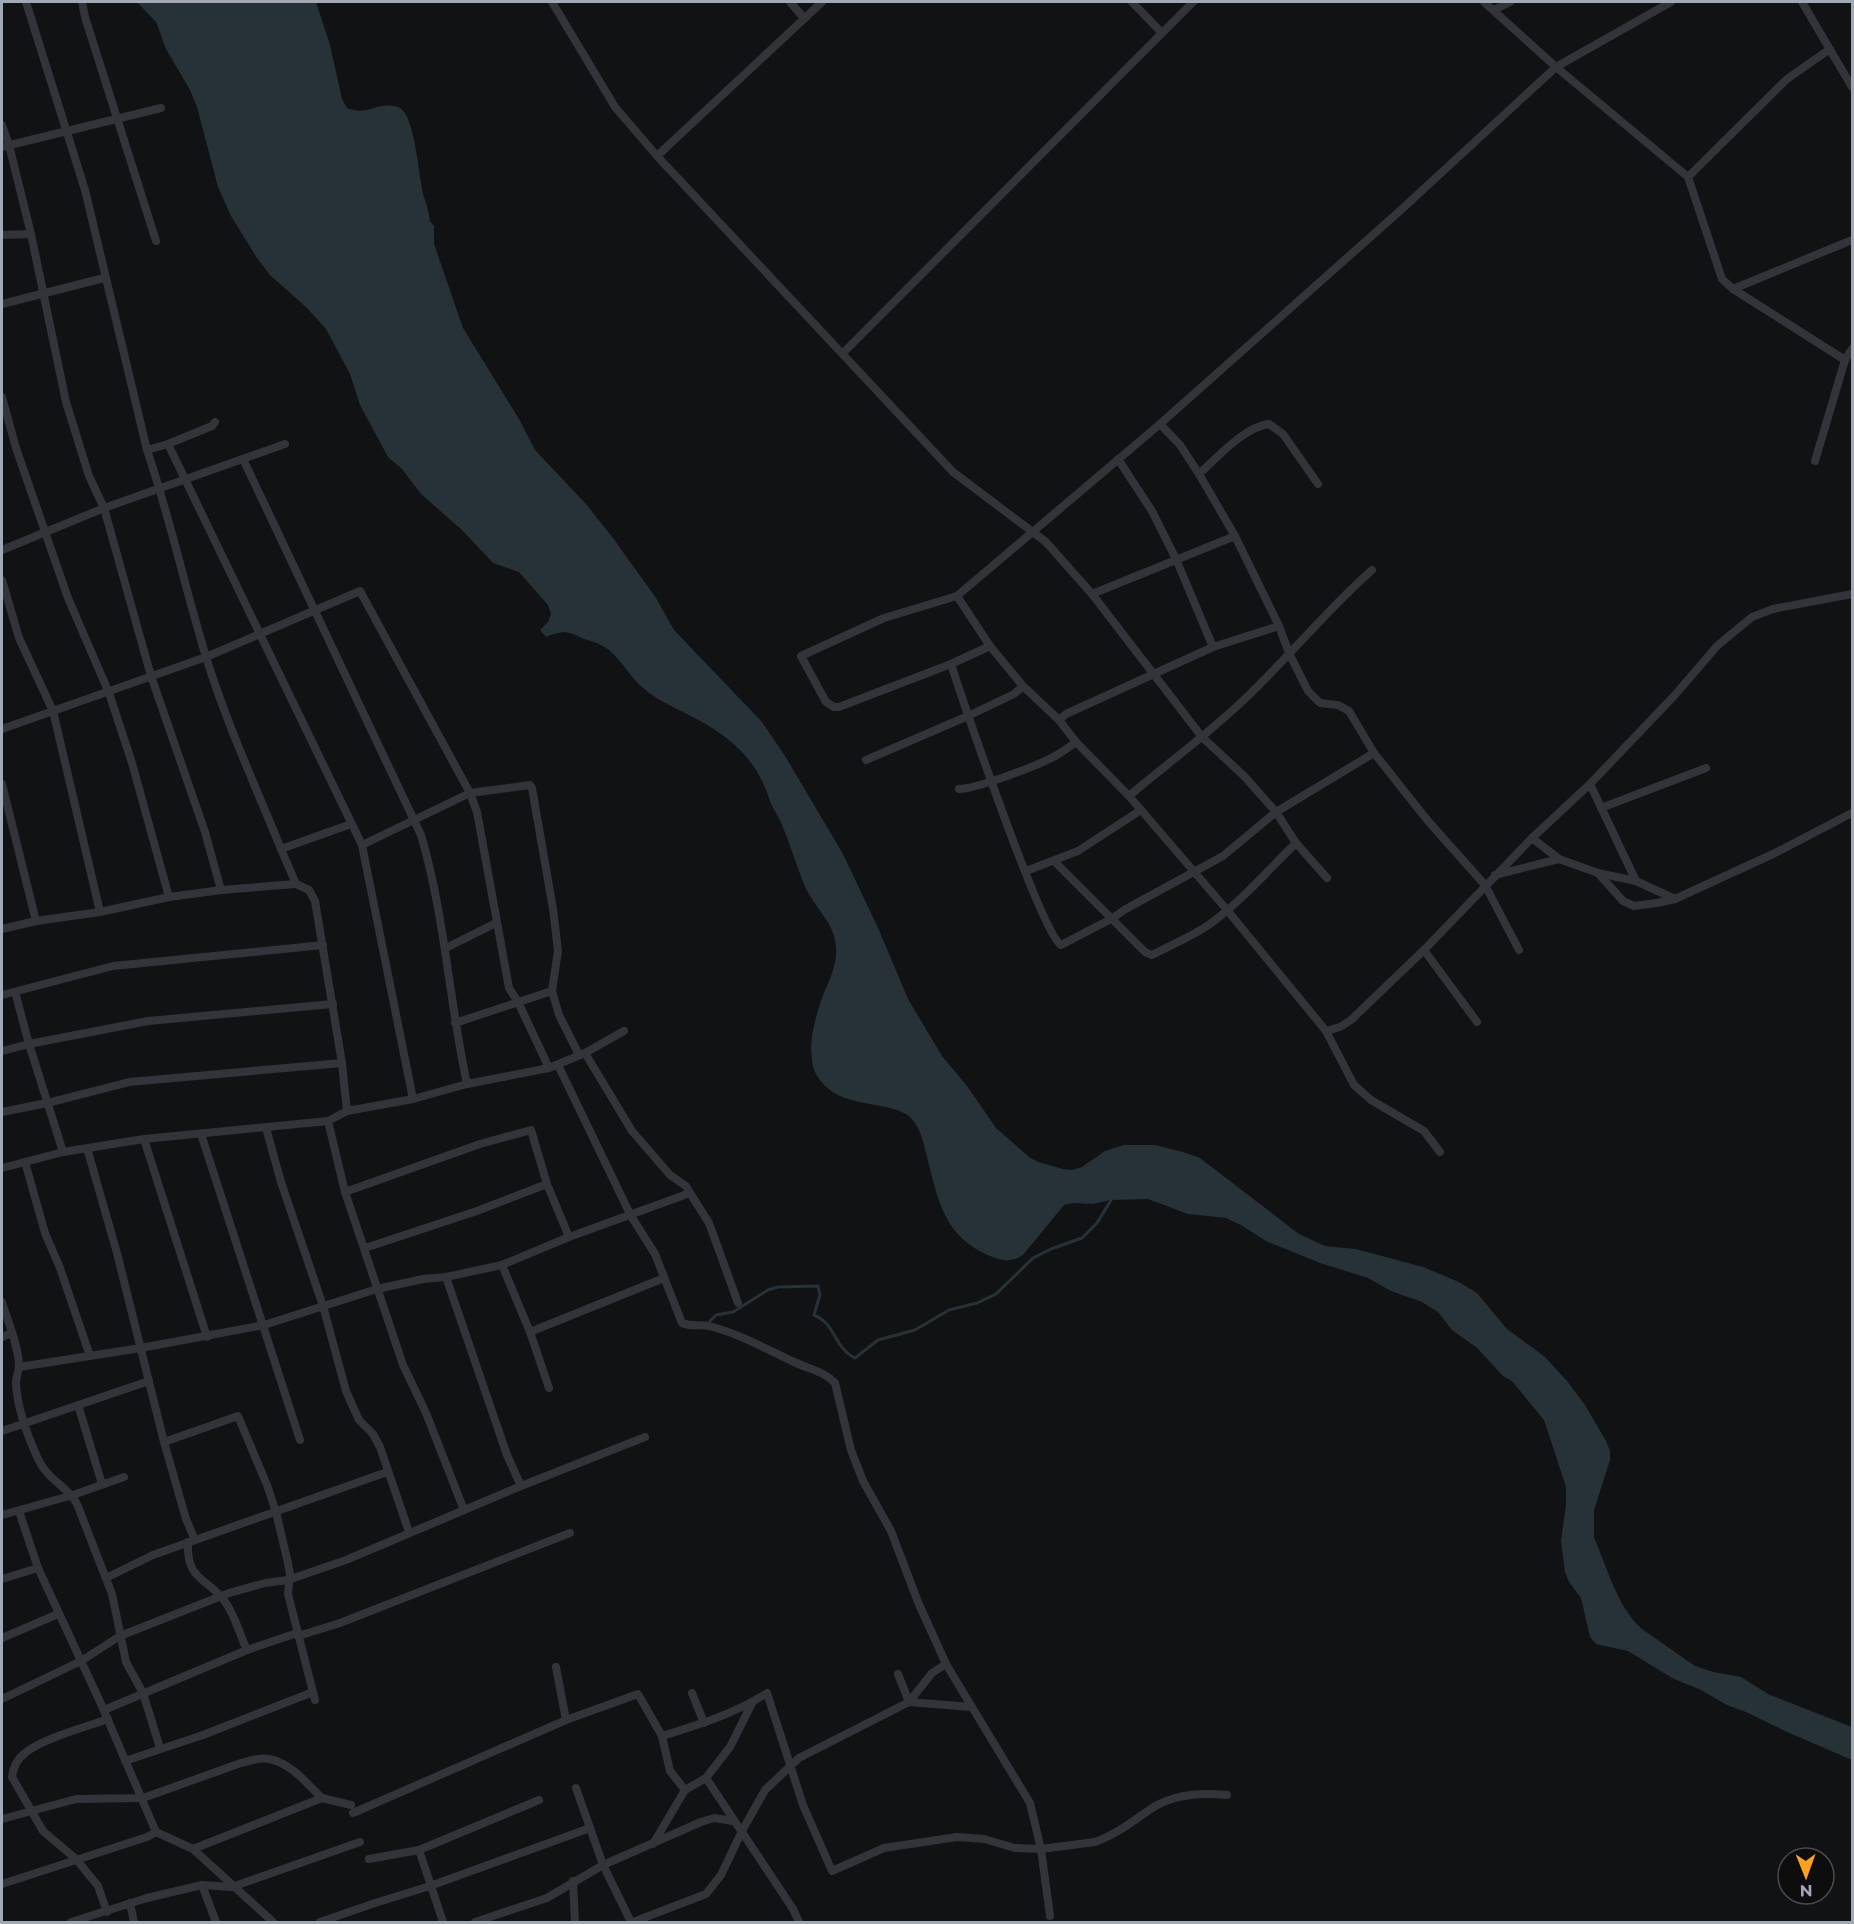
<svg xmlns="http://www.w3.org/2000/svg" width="1854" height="1924" viewBox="0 0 1854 1924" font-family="Montserrat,sans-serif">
<rect width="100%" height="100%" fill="#111213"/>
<path fill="#273238" d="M137 2H316L330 45 342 99 347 108C369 116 375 103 392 106 397 106 402 108 404 112 415 126 419 175 423 194 426 203 429 212 430 221L434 226V244L463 328 519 419 535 450 586 504 613 538 656 598 674 630 762 722 785 756 843 854 879 930 908 999 942 1056 967 1086 996 1128 1029 1157 1038 1162 1063 1169 1072 1170 1082 1167 1105 1151 1124 1145H1155L1183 1152 1200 1158 1299 1234 1325 1246 1356 1249 1423 1267 1459 1282 1477 1293 1507 1329 1545 1357 1567 1381 1585 1405 1606 1441 1610 1451V1460L1594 1510V1537L1612 1583 1622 1604 1633 1620 1642 1629 1695 1666 1713 1672 1741 1677 1768 1694 1852 1727V1760L1785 1731 1746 1712 1727 1705 1701 1690 1672 1678 1628 1651 1596 1644 1590 1637 1581 1598 1569 1582 1565 1572 1561 1541 1566 1504V1487L1544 1420 1512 1381 1503 1376 1477 1348 1452 1330 1438 1312 1422 1302 1391 1291 1368 1278 1320 1263 1266 1241 1241 1225 1226 1218 1188 1214 1148 1199 1110 1200 1093 1204 1073 1203 1064 1205 1023 1255C1011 1263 1003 1261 990 1256 944 1237 938 1200 927 1157 924 1146 922 1133 915 1123 898 1095 837 1116 815 1072 812 1066 812 1057 811 1050 811 1034 816 1016 821 1001 829 979 841 961 834 936 829 919 814 905 806 889 797 868 791 846 782 825 779 817 773 809 770 801 766 788 760 775 752 764 736 742 713 727 689 715 672 706 656 700 642 687 628 675 618 653 601 645 596 642 590 641 584 639 568 631 564 630 546 637L540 630 548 622 551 614 548 605 519 572 493 563 462 530 421 494 402 469 388 457 360 405 350 374 326 329 307 308 270 275 257 258 231 216 218 187 197 107 190 90 166 49 156 22Z"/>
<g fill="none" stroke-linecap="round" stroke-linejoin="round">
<path stroke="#273238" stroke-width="3" d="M710 1321 716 1315 733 1312 768 1290 778 1287 818 1286 820 1295 814 1315C836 1324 834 1348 855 1358L878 1340 915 1330 949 1310 977 1303 996 1294 1033 1258 1051 1249 1082 1238 1097 1223 1113 1197"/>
<g stroke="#323439" stroke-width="8">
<path d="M26 2 85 190 147 450C170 518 185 588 206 657 226 722 255 785 281 849L351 824"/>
<path d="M82 2 85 17 156 241"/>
<path d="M552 2 615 107 657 156 953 472 1046 542 1092 594 1202 737 1244 776 1276 812 1296 843 1327 878"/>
<path d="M790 2 804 18"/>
<path d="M1132 2 1162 33"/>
<path d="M1484 2 1556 67 1688 177 1722 279 1733 289 1845 360"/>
<path d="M1802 2 1852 87"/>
<path d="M1494 10 1510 2"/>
<path d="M2 125 9 145 31 234 66 402 89 476 104 508 151 676 205 832 221 890"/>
<path d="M2 147 161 108"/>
<path d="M657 156 822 2"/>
<path d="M1688 177 1787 79 1830 49"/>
<path d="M2 235 31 234"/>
<path d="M1733 289 1852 240"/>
<path d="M2 304 104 278"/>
<path d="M843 353 1193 2"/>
<path d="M2 397 16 448 68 598 109 693 132 763 169 897"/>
<path d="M1160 424 1180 445 1199 474 1235 536 1279 626 1289 653 1308 691 1320 703 1338 705 1349 711 1374 753 1428 821 1485 885 1519 950"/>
<path d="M168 444 362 845 413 1099"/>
<path d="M147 450 168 444 212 426 215 422"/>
<path d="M243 459 421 835C445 916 449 1001 467 1084"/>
<path d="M1118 459 1152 511 1176 559 1213 647"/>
<path d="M1815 461 1845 360 1852 349"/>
<path d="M1199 474C1218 457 1244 427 1269 424L1283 434 1318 484"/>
<path d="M2 550 104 508 285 444"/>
<path d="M2 580 19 638 53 711 100 912 169 897 221 890 296 884 281 849"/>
<path d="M1092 594 1235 536"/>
<path d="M957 596 990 646 1023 686 1059 720 1076 742 1129 796 1227 910 1326 1031 1354 1085 1371 1100 1424 1131 1440 1152"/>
<path d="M990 646 951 664 839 707H834L826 702 801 656 884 618 957 596 1160 424 1402 209 1556 67 1671 2"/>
<path d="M951 664C963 701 1041 932 1061 945L1113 918 1124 910 1223 856 1276 812 1374 753"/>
<path d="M1059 720 1066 714 1213 647 1279 626"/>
<path d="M2 729 206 657 360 591 470 793 477 812 509 988 518 1002 549 1068"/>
<path d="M866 760 968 716 1014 694 1023 686"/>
<path d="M2 784 36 921"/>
<path d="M1590 784 1636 881"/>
<path d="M959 789C976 789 1040 765 1057 755 1063 751 1070 747 1076 742"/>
<path d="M1129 796C1170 761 1214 730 1252 692 1293 652 1329 608 1372 570"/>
<path d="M1601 808 1706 768"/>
<path d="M1532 838 1559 859"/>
<path d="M362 845 470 793 530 785 532 788 553 909 558 951 552 991 559 1015 579 1055"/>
<path d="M1054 861 1145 952 1152 955C1171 945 1193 936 1210 924 1243 900 1268 870 1296 843"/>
<path d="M1026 871 1078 851 1141 810"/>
<path d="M1598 873 1636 881 1675 899"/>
<path d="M1495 875 1559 859 1598 873 1623 901 1634 906 1657 903 1675 899 1773 854 1852 813"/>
<path d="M296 884 309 890 315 901 342 1063 347 1111"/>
<path d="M2 929 36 921 100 912"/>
<path d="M446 948 496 923"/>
<path d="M1424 950 1477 1022"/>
<path d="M15 992 29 1044 63 1152"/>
<path d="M2 995 113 966 323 945"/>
<path d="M455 1023 552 991"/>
<path d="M1326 1031 1340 1027 1351 1020 1424 950 1532 838 1590 784 1674 696 1717 646 1752 617 1773 609 1852 594"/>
<path d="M2 1051 29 1044 148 1021 333 1004"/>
<path d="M585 1053 632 1131 670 1175 686 1186 690 1193 709 1223 738 1303"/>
<path d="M558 1065 631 1216 655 1254 682 1323C691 1327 700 1324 709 1326 740 1334 766 1349 794 1362 809 1369 824 1371 835 1383L851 1450 863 1481 891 1531 918 1602 946 1664 1030 1803 1041 1849 1050 1916"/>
<path d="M2 1112 47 1103 129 1082 342 1063"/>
<path d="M328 1121 345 1192 403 1365 426 1413 464 1510"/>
<path d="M266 1128 281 1182 323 1306 346 1391 359 1420 373 1434 380 1447 409 1532"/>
<path d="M201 1134 300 1440"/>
<path d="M144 1139 207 1337"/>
<path d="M87 1148 117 1253 164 1442 186 1519 195 1540"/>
<path d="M25 1162 45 1233 60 1268 90 1356"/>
<path d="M2 1168 63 1152 144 1139 328 1121 347 1111 413 1099 467 1084 549 1068 585 1053 624 1031"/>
<path d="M345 1192 480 1144 531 1130 547 1184 569 1237"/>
<path d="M365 1248 477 1211 547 1184"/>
<path d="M502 1265 530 1332 549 1388"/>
<path d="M446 1277 507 1455 521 1486"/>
<path d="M2 1302C8 1322 18 1344 19 1365 19 1371 16 1377 16 1383 17 1407 28 1437 38 1459 49 1482 68 1486 77 1504L112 1594 126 1662 143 1693 160 1748"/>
<path d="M530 1332 664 1278"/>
<path d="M2 1337 12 1333"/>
<path d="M19 1367 141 1348 264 1325 377 1289 423 1279 446 1277 502 1265 569 1237 690 1193"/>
<path d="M78 1405 102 1484"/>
<path d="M2 1431 149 1381"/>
<path d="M164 1442 238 1416 267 1485 276 1512 288 1563 290 1574 288 1594 315 1700"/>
<path d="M19 1511 38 1568 101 1704 156 1832 193 1849 273 1922"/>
<path d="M2 1515 73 1495 124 1477"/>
<path d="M188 1542C186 1582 208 1577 226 1603 235 1616 240 1635 247 1650"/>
<path d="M106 1578 153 1555 387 1472"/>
<path d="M2 1579 38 1568"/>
<path d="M298 1636 340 1623 570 1533"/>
<path d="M2 1638 58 1614"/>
<path d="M556 1667 566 1720"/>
<path d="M898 1674 909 1702 971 1707"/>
<path d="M692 1693 704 1723"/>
<path d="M2 1699 81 1661 120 1636 229 1593 265 1583 288 1580 346 1560 521 1486 645 1437"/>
<path d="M104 1710 247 1650 297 1633"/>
<path d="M662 1736C698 1725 734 1714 767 1693L803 1805 832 1871 884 1848 957 1837 984 1839 1015 1848 1041 1849 1095 1842C1115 1835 1132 1822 1149 1810 1172 1794 1199 1792 1227 1795"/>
<path d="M125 1761 203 1735 313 1692"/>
<path d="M706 1778 793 1909 799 1922"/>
<path d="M576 1788 603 1865 631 1922"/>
<path d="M685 1790 706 1778 730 1747 752 1703"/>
<path d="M353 1813 566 1720 638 1694 662 1736 670 1771 685 1790 653 1844"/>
<path d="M2 1819 76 1799 143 1798 241 1763C249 1761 260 1757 269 1759 291 1763 306 1783 322 1798"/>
<path d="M193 1849 322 1798 351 1805"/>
<path d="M419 1850 443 1922"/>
<path d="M369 1859 419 1850 539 1800"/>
<path d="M573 1881 575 1922"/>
<path d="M2 1884 147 1837 156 1832"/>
<path d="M202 1885 216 1922"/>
<path d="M130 1903 134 1922"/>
<path d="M107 1912 98 1886 76 1859 43 1831 12 1777C13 1768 17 1759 25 1753 41 1739 86 1727 108 1719"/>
<path d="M71 1922 147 1898 202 1885 232 1887 360 1842"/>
<path d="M320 1922 375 1903 430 1886 590 1828"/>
<path d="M475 1922 547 1898 603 1865 701 1822 714 1818 733 1821"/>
<path d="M633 1922 706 1894 721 1875 742 1831 765 1790 799 1758 909 1702 932 1673 946 1664"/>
</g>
</g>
<rect width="1854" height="1924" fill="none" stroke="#a2a9b5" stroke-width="6"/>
<g transform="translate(1806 1876) rotate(179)"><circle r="28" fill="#0d0d0e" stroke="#494b51" stroke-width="1.5"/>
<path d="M0-4.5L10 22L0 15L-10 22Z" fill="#ffa11e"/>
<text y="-9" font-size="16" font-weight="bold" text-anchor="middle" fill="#a2a9b5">N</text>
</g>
</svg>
